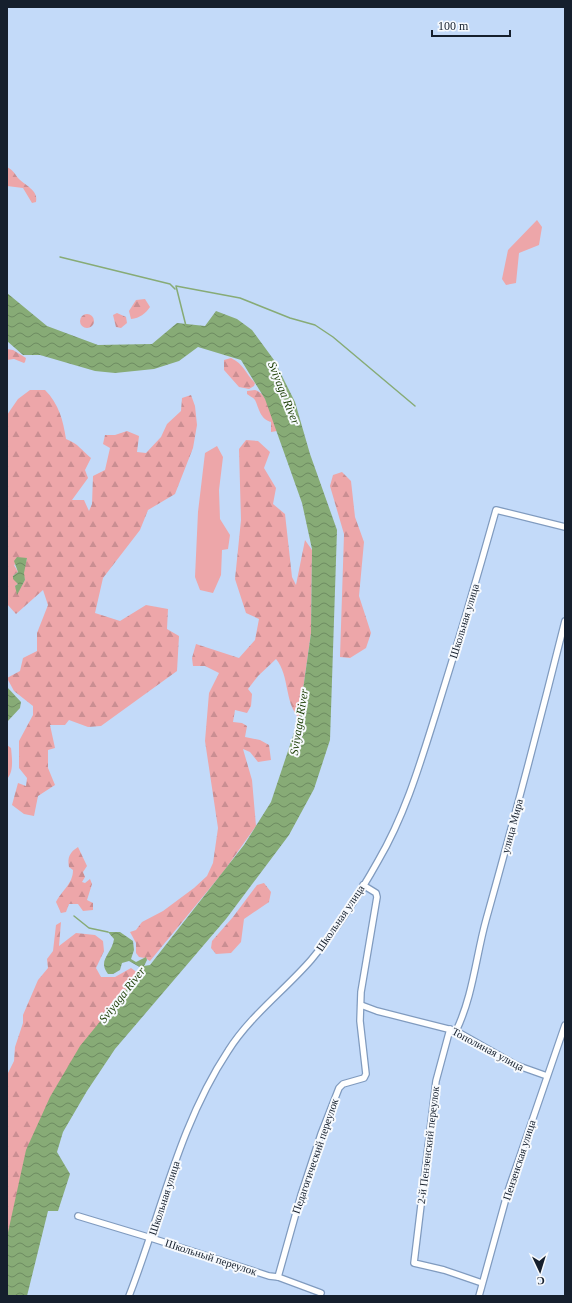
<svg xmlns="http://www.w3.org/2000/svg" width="572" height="1303" viewBox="0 0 572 1303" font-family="Georgia,serif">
<defs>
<pattern id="forest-firs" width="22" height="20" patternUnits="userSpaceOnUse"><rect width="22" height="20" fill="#eda6a9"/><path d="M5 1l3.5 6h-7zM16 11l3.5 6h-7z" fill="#ca8e92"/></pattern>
<pattern id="water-waves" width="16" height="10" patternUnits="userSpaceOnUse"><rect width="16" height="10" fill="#87ab76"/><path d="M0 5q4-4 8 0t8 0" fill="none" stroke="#6d8b61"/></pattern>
</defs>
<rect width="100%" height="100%" fill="#c3daf9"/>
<g fill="#eda6a9">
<path d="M537 220 542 227 539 245 519 253 516 283 506 285 502 279 508 250Z"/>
<path d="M217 446 223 457 219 490 220 519 230 535 228 549 222 550 221 575 213 593 200 590 195 577 198 512 205 453Z"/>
<path d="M7 745 11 748C12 758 14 772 7 779Z"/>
</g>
<g fill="url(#forest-firs)" fill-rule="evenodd">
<path d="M7 167C13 170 14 173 18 178 24 185 39 190 36 202L32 203 23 188 7 186Z"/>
<path d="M145 299 150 307C145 314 140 318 131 319L129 311 136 300Z"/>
<path d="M117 313 126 317 127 323 121 328 116 327 113 315Z"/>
<circle cx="87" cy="321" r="7"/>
<path d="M7 349 13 350 26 358 25 362 24 363 14 359 7 360Z"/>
<path d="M231 358C244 364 245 373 255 383L254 386 249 389 239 387 224 370V360Z"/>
<path d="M30 390H45C59 404 63 420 66 439 79 444 81 450 91 458L85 470 88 478 72 500H84L89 511 92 504 93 476 105 470 110 448 103 444 105 435H115L127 431 139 436 137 452 146 453 161 437 167 424 181 411 182 398 191 395 195 406 197 425 193 448 175 494 148 510 140 530 103 578 95 613 120 621 146 605 168 609 167 629 179 636 177 671 101 726 88 727 69 720 65 725H50L55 748 48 750V768L55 785 38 796 34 816 24 814 12 805 18 783 26 786 27 778 19 768V741L33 715V706L14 691 7 678 20 671 23 658 37 651V633L48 605 43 590 16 614 7 604V415L18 399ZM27 558 23 573 25 580 18 592 15 586 18 584 13 576 18 572 14 565Z"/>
<path d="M255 390C267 392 274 420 277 431L271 432V422C260 419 259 408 255 400 253 397 249 396 247 394V391Z"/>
<path d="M246 440 258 441 270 452 264 468 276 488 273 504 285 514 292 577 296 585 305 540 312 550 311 633 299 718C284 702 290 676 276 659L258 676 248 689 252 694 251 706 247 713 235 710 233 722 242 723 247 726 245 737 260 740 269 745 271 760 258 762 250 752 243 749 252 780 256 826 224 871 150 961 145 958 139 957 136 953V943L130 932 136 930 142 922 163 911 194 888 207 876 213 863 218 828 205 741 209 693 219 673 205 666H193L192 658 196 644 239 658 255 640 259 619 246 613 235 579 241 520 239 449Z"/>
<path d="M342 472 351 481 355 517 364 542 359 596 371 633 366 648 350 658 340 657 344 534 330 486 333 475Z"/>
<path d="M78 847 87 866 83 872 85 877 82 882 85 883 90 879 92 884 87 900 93 903V910L83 911 78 904H69L66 912 61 913 56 902C62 890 73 884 73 870L69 867C67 857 70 852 78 847Z"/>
<path d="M264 883 271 892 269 902 244 919 241 942 231 953 216 954 211 948 212 941 233 917 257 885Z"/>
<path d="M61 922 59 946 76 933 95 935 103 941 104 951 96 968 101 977H115L131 968 138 973 68 1073 7 1245V1075L14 1061 15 1047 23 1023V1015L38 980 48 968 47 959 53 951 56 925Z"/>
</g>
<g fill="url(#water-waves)">
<path d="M7 293 47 326 98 345 152 344 177 323 205 326 216 311 237 319 252 330 274 360 295 402 310 454 337 530 330 740 314 789 289 835 226 919 115 1049 87 1091 63 1132 57 1152 70 1174 58 1211H48L27 1296H7V1237L26 1150 50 1097 80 1046 143 969 129 961 122 963 120 970 113 974H108C97 960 112 954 114 939L108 932H120L133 941 134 950 131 959 136 962 146 957 147 960 144 966 150 965 244 845 271 802 299 718 311 633 312 549 302 503 265 399 241 360 198 347 179 361 154 369 115 373 95 371 40 355H23L7 341Z"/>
<path d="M17 557 27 558 24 573 25 580 17 595 15 586 18 584 13 579V576L18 572 14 561Z"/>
<path d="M7 687 21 702 20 708 7 722Z"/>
</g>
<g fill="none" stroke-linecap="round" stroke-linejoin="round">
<g stroke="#87ab76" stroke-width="1.5">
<path d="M60 257 170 284 175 289"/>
<path d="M186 326 176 286 240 298 290 318 315 325 333 337 415 406"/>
<path d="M74 916 89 928 108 932"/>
</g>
<g stroke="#809bbf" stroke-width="8">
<g id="minor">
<path d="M361 1005 377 1011 456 1031 516 1065 547 1076"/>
<path d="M450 1029 436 1081 414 1263 444 1270 482 1283"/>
<path d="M456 1031C473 996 476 956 486 920 514 820 540 721 565 621"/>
<path d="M78 1216 151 1238 269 1276 278 1277 321 1293"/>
<path d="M278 1277 301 1195 321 1134 339 1088 343 1084 364 1078 366 1074 360 1021 361 992 377 897 376 893 363 885"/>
<path d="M129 1296C161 1214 179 1125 228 1051 250 1016 284 991 311 960 336 930 359 895 378 861 405 815 420 764 436 713 457 646 477 578 496 510L565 527"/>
<path d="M479 1296 508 1191 565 1025"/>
</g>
</g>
<use href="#minor" stroke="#fff" stroke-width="5.5"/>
</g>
<g text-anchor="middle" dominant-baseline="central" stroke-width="4" stroke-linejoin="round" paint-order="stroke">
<g font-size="11" fill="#151f2d" stroke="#f7fafe">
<text transform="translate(464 621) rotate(-73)">Школьная улица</text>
<text transform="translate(512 826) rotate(-75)">улица Мира</text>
<text transform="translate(340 918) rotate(-56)">Школьная улица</text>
<text transform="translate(488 1049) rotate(28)">Тополиная улица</text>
<text transform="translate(428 1145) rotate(-83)">2-й Пензенский переулок</text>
<text transform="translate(315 1156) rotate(-71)">Педагогический переулок</text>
<text transform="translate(519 1160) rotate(-72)">Пензенская улица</text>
<text transform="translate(164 1198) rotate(-72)">Школьная улица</text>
<text transform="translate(211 1257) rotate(18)">Школьный переулок</text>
</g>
<g font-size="12" font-style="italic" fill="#1b3d03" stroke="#f7fafe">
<text transform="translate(284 393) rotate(68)">Sviyaga River</text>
<text transform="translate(299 722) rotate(-81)">Sviyaga River</text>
<text transform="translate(122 995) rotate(-52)">Sviyaga River</text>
</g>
</g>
<rect width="572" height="1303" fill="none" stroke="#151f2d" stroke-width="16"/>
<g transform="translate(540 1271) rotate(176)" stroke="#f7fafe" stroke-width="3" paint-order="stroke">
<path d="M0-3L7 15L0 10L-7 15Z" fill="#151f2d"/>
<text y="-6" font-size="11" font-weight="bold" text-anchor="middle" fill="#151f2d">С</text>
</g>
<path d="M432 30v6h78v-6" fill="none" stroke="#151f2d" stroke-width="2"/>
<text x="438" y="30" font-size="12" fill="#151f2d" stroke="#f7fafe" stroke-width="3" paint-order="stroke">100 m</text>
</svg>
